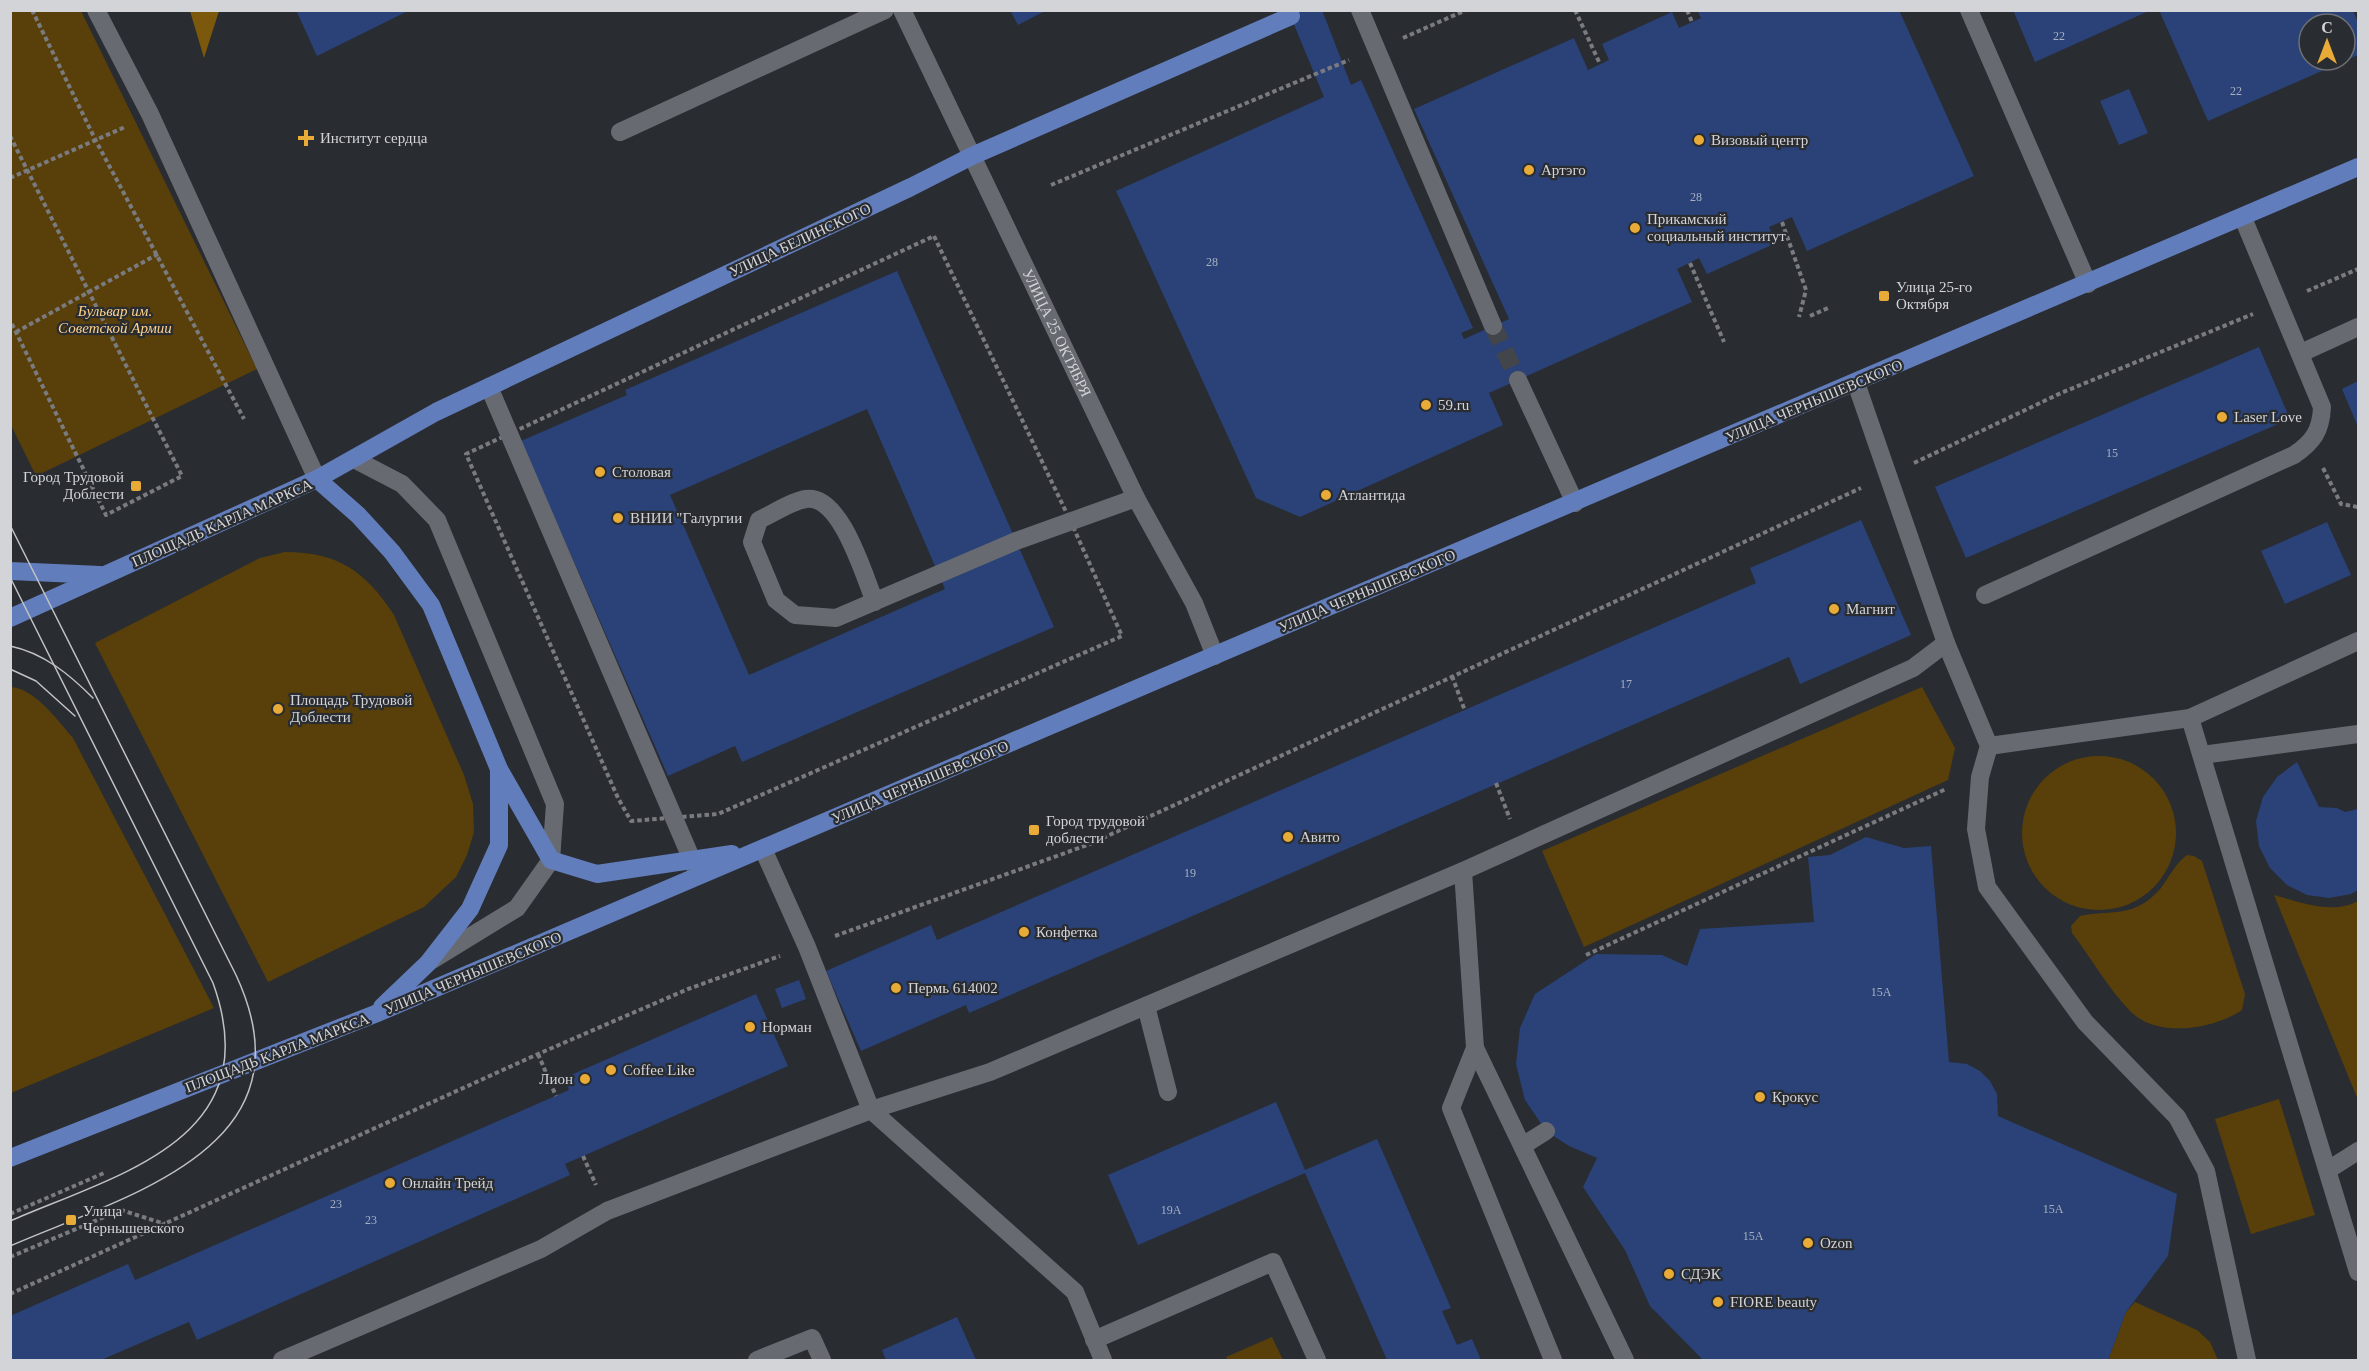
<svg xmlns="http://www.w3.org/2000/svg" width="2369" height="1371" viewBox="0 0 2369 1371" font-family="'Times New Roman',serif">
<rect width="100%" height="100%" fill="#292c31"/>
<g fill="#593f0a">
<path d="M10 11H81L257 369 36 476 10 423Z"/>
<path d="M285 552C338 552 365 571 394 615L464 775 473 804 474 832 467 855 456 877 424 907 268 982 95 643 260 558Z"/>
<path d="M10 687C35 688 58 721 73 738L214 1008 11 1093Z"/>
<path d="M1922 687 1955 748 1948 780 1584 947 1542 851Z"/>
<circle cx="2099" cy="833" r="77"/>
<path d="M2187 855 2194 856 2202 861 2245 994 2242 1010C2214 1029 2157 1039 2130 1011 2108 988 2091 958 2072 933L2071 926 2080 916C2114 909 2134 919 2161 888 2169 877 2176 863 2187 855Z"/>
<path d="M2274 895C2299 902 2333 915 2358 901V1100Z"/>
<path d="M2279 1099 2315 1215 2251 1234 2215 1119Z"/>
<path d="M2135 1302 2197 1330 2210 1342 2218 1360H2108L2126 1312Z"/>
<path d="M1272 1337 1283 1360H1228L1226 1357Z"/>
</g>
<path fill="#7c580c" d="M190 11H219L204 58Z"/>
<g fill="#2a4278" fill-rule="evenodd">
<path d="M296 10H410L317 56Z"/>
<path d="M1010 10H1047L1018 25Z"/>
<path d="M1288 10H1322L1351 85 1361 80 1473 328 1461 333 1464 339 1509 319 1414 109 1574 38 1588 70 1609 60 1602 44 1672 12 1679 28 1701 18 1697 10H1899L1974 176 1807 251 1792 217 1769 227 1776 243 1707 274 1699 258 1677 269 1692 302 1489 393 1503 425 1300 517 1256 498 1116 191 1324 97Z"/>
<path d="M2013 10H2151L2035 62Z"/>
<path d="M2159 10H2353L2358 23V55L2208 121ZM2309 24H2345V60H2309Z"/>
<path d="M2129 89 2148 133 2119 145 2100 101Z"/>
<path d="M897 271 1054 627 742 762 735 746 668 776 521 441 627 395 625 390ZM867 409 945 589 749 675 670 495Z"/>
<path d="M2259 347 2290 419 1966 558 1935 487Z"/>
<path d="M2358 381V427L2342 389Z"/>
<path d="M1861 520 1911 635 1800 684 1789 657 969 1013 966 1005 861 1051 826 971 931 925 937 940 1756 583 1750 568Z"/>
<path d="M2327 522 2351 575 2285 604 2261 551Z"/>
<path d="M2297 762 2319 807 2337 808 2345 812 2358 809V890L2351 894 2329 898 2307 895 2287 885 2270 868 2259 846 2256 821 2263 797 2277 777Z"/>
<path d="M1866 837 1904 848 1931 846 1949 1062 1967 1064 1980 1071 1990 1081 1997 1094 1998 1116 2177 1194 2168 1256 2126 1312 2108 1360H1703L1650 1306 1625 1250 1583 1187 1597 1158 1569 1146 1546 1131 1525 1100 1516 1064 1520 1028 1535 994 1596 954 1662 955 1687 966 1700 929 1814 922 1808 857 1830 855Z"/>
<path d="M799 980 806 999 782 1008 775 989Z"/>
<path d="M756 994 788 1066 565 1164 570 1175 197 1340 189 1322 101 1360H10V1316L128 1264 135 1280 149 1274 569 1090 564 1078Z"/>
<path d="M1276 1102 1305 1170 1377 1139 1451 1308 1442 1311 1457 1345 1472 1339 1481 1360H1387L1305 1173 1138 1245 1108 1175Z"/>
<path d="M957 1317 976 1360H886L882 1350Z"/>
</g>
<g fill="none" stroke-linecap="round" stroke-linejoin="round">
<path stroke="#42454a" stroke-width="18" stroke-dasharray="18 9" stroke-linecap="butt" d="M1493 326 1518 380"/>
<g stroke="#797b7f" stroke-width="4" stroke-dasharray="4.5 3" stroke-linecap="butt">
<path d="M32 10 96 141 244 419"/>
<path d="M1575 10 1600 64"/>
<path d="M1687 10 1692 22"/>
<path d="M1403 38 1466 10"/>
<path d="M10 136 182 476 106 515 10 320"/>
<path d="M10 178 125 127"/>
<path d="M1051 185 1349 60"/>
<path d="M1782 222 1806 290 1799 317"/>
<path d="M934 236 1070 520 1122 636 718 814 631 821 618 798 466 454Z"/>
<path d="M1690 263 1724 342"/>
<path d="M2307 291 2358 269"/>
<path d="M1810 316 1828 308"/>
<path d="M16 332 158 254"/>
<path d="M1914 463 2061 393 2253 314"/>
<path d="M2323 468 2341 504 2358 507"/>
<path d="M1452 676 1465 711"/>
<path d="M1496 783 1510 819"/>
<path d="M835 936 1090 844 1861 488"/>
<path d="M1586 955 1946 789"/>
<path d="M538 1054 556 1096"/>
<path d="M583 1156 596 1185"/>
<path d="M10 1214 104 1173"/>
<path d="M10 1257 121 1210 165 1224"/>
<path d="M10 1294 538 1054 688 989 780 956"/>
</g>
<g stroke="#676a70" stroke-width="18">
<path d="M96 10 150 114 317 479"/>
<path id="s1" d="M902 10 1136 498 1194 603 1215 656"/>
<path d="M1360 10 1493 326"/>
<path d="M1969 10 2088 284"/>
<path d="M620 132 885 10"/>
<path d="M2301 353 2358 327"/>
<path d="M1518 380 1575 503"/>
<path d="M1856 383 1946 643 1989 746 1980 777 1976 829 1987 887 2085 1022 2177 1117 2206 1171 2247 1360"/>
<path d="M489 387 698 874"/>
<path d="M354 459 402 484 437 520 555 804 551 860 517 908 432 960"/>
<path d="M1985 595 2294 455C2313 442 2321 431 2322 407L2243 218"/>
<path d="M875 602C864 576 841 494 806 499 791 501 773 514 759 520L752 542 776 600 795 615 836 618 1016 541 1136 498"/>
<path d="M2190 718 2358 1272"/>
<path d="M1989 746 2190 718 2358 641"/>
<path d="M2202 755 2358 734"/>
<path d="M763 849 807 947 871 1110 1075 1292 1103 1360"/>
<path d="M1463 871 1475 1048 1625 1360"/>
<path d="M1146 1006 1168 1092"/>
<path d="M1475 1048 1451 1108 1553 1360"/>
<path d="M1524 1145 1546 1131"/>
<path d="M2328 1170 2358 1151"/>
<path d="M1094 1340 1273 1262 1317 1360"/>
<path d="M282 1360 541 1249 607 1211 871 1110 990 1072 1463 871 1913 668 1946 643"/>
<path d="M757 1360 812 1338 822 1360"/>
</g>
<g stroke="#627dbc" stroke-width="18">
<path d="M317 479 358 515 392 552 431 605 499 769V845L470 909 428 963 382 1007"/>
<path d="M10 571 100 575"/>
<path d="M10 618 317 479 436 412 911 187 972 156 1291 16"/>
<path d="M500 771 551 860 597 874 732 854"/>
<path d="M10 1158 375 1014 2358 167"/>
</g>
<g stroke="#c0c2c5" stroke-width="1.5">
<path d="M10 525 236 975C316 1147 130 1194 10 1246"/>
<path d="M10 577 213 983C269 1139 121 1173 10 1221"/>
<path d="M10 646C44 653 70 675 93 698"/>
<path d="M10 669 36 681 75 716"/>
</g>
</g>
<g fill="#e8ab37" stroke="#292c31" stroke-width="2">
<path d="M303 129h6v6h6v6h-6v6h-6v-6h-6v-6h6z"/>
<circle cx="1699" cy="140" r="6"/>
<circle cx="1529" cy="170" r="6"/>
<circle cx="1635" cy="228" r="6"/>
<rect x="1878" y="290" width="12" height="12" rx="3"/>
<circle cx="1426" cy="405" r="6"/>
<circle cx="2222" cy="417" r="6"/>
<circle cx="600" cy="472" r="6"/>
<rect x="130" y="480" width="12" height="12" rx="3"/>
<circle cx="1326" cy="495" r="6"/>
<circle cx="618" cy="518" r="6"/>
<circle cx="1834" cy="609" r="6"/>
<circle cx="278" cy="709" r="6"/>
<rect x="1028" y="824" width="12" height="12" rx="3"/>
<circle cx="1288" cy="837" r="6"/>
<circle cx="1024" cy="932" r="6"/>
<circle cx="896" cy="988" r="6"/>
<circle cx="750" cy="1027" r="6"/>
<circle cx="611" cy="1070" r="6"/>
<circle cx="585" cy="1079" r="6"/>
<circle cx="1760" cy="1097" r="6"/>
<circle cx="390" cy="1183" r="6"/>
<rect x="65" y="1214" width="12" height="12" rx="3"/>
<circle cx="1808" cy="1243" r="6"/>
<circle cx="1669" cy="1274" r="6"/>
<circle cx="1718" cy="1302" r="6"/>
</g>
<g text-anchor="middle" dominant-baseline="central" stroke-width="4.5" stroke-linejoin="round" paint-order="stroke">
<g font-size="12" fill="#a8b0bf">
<text x="2059" y="36">22</text>
<text x="2236" y="91">22</text>
<text x="1696" y="197">28</text>
<text x="1212" y="262">28</text>
<text x="2112" y="453">15</text>
<text x="1626" y="684">17</text>
<text x="1190" y="873">19</text>
<text x="1881" y="992">15А</text>
<text x="336" y="1204">23</text>
<text x="2053" y="1209">15А</text>
<text x="1171" y="1210">19А</text>
<text x="371" y="1220">23</text>
<text x="1753" y="1236">15А</text>
</g>
<g font-size="15" fill="#d2d4d7" stroke="#292c31" text-anchor="start">
<text x="320" y="138">Институт сердца</text>
<text x="1711" y="140">Визовый центр</text>
<text x="1541" y="170">Артэго</text>
<text x="1647" y="219">Прикамский<tspan x="1647" dy="17">социальный институт</tspan></text>
<text x="1896" y="287">Улица 25-го<tspan x="1896" dy="17">Октября</tspan></text>
<text x="1438" y="405">59.ru</text>
<text x="2234" y="417">Laser Love</text>
<text x="612" y="472">Столовая</text>
<text x="124" y="477" text-anchor="end">Город Трудовой<tspan x="124" dy="17">Доблести</tspan></text>
<text x="1338" y="495">Атлантида</text>
<text x="630" y="518">ВНИИ "Галургии</text>
<text x="1846" y="609">Магнит</text>
<text x="290" y="700">Площадь Трудовой<tspan x="290" dy="17">Доблести</tspan></text>
<text x="1046" y="821">Город трудовой<tspan x="1046" dy="17">доблести</tspan></text>
<text x="1300" y="837">Авито</text>
<text x="1036" y="932">Конфетка</text>
<text x="908" y="988">Пермь 614002</text>
<text x="762" y="1027">Норман</text>
<text x="623" y="1070">Coffee Like</text>
<text x="573" y="1079" text-anchor="end">Лион</text>
<text x="1772" y="1097">Крокус</text>
<text x="402" y="1183">Онлайн Трейд</text>
<text x="83" y="1211">Улица<tspan x="83" dy="17">Чернышевского</tspan></text>
<text x="1820" y="1243">Ozon</text>
<text x="1681" y="1274">СДЭК</text>
<text x="1730" y="1302">FIORE beauty</text>
</g>
<g font-size="15" fill="#d2d4d7" stroke="#292c31">
<text transform="translate(800 240) rotate(-25)">УЛИЦА БЕЛИНСКОГО</text>
<text stroke="none"><textPath href="#s1" startOffset="358">УЛИЦА 25 ОКТЯБРЯ</textPath></text>
<text transform="translate(1814 401) rotate(-23)">УЛИЦА ЧЕРНЫШЕВСКОГО</text>
<text transform="translate(222 523) rotate(-24)">ПЛОЩАДЬ КАРЛА МАРКСА</text>
<text transform="translate(1367 591) rotate(-23)">УЛИЦА ЧЕРНЫШЕВСКОГО</text>
<text transform="translate(920 782) rotate(-23)">УЛИЦА ЧЕРНЫШЕВСКОГО</text>
<text transform="translate(473 973) rotate(-23)">УЛИЦА ЧЕРНЫШЕВСКОГО</text>
<text transform="translate(277 1053) rotate(-21)">ПЛОЩАДЬ КАРЛА МАРКСА</text>
</g>
<g font-size="15" font-style="italic" fill="#fdd28b" stroke="#292c31">
<text x="115" y="311">Бульвар им.<tspan x="115" dy="17">Советской Армии</tspan></text>
</g>
</g>
<rect width="2369" height="1371" fill="none" stroke="#d2d4d7" stroke-width="24"/>
<g transform="translate(2327 42)"><circle r="28" fill="#292c31" stroke="#6d6f73" stroke-width="1.5"/>
<path d="M0-4.5L10 22L0 15L-10 22Z" fill="#e8ab37"/>
<text y="-9" font-size="16" font-weight="bold" text-anchor="middle" fill="#d2d4d7">С</text>
</g>
</svg>
